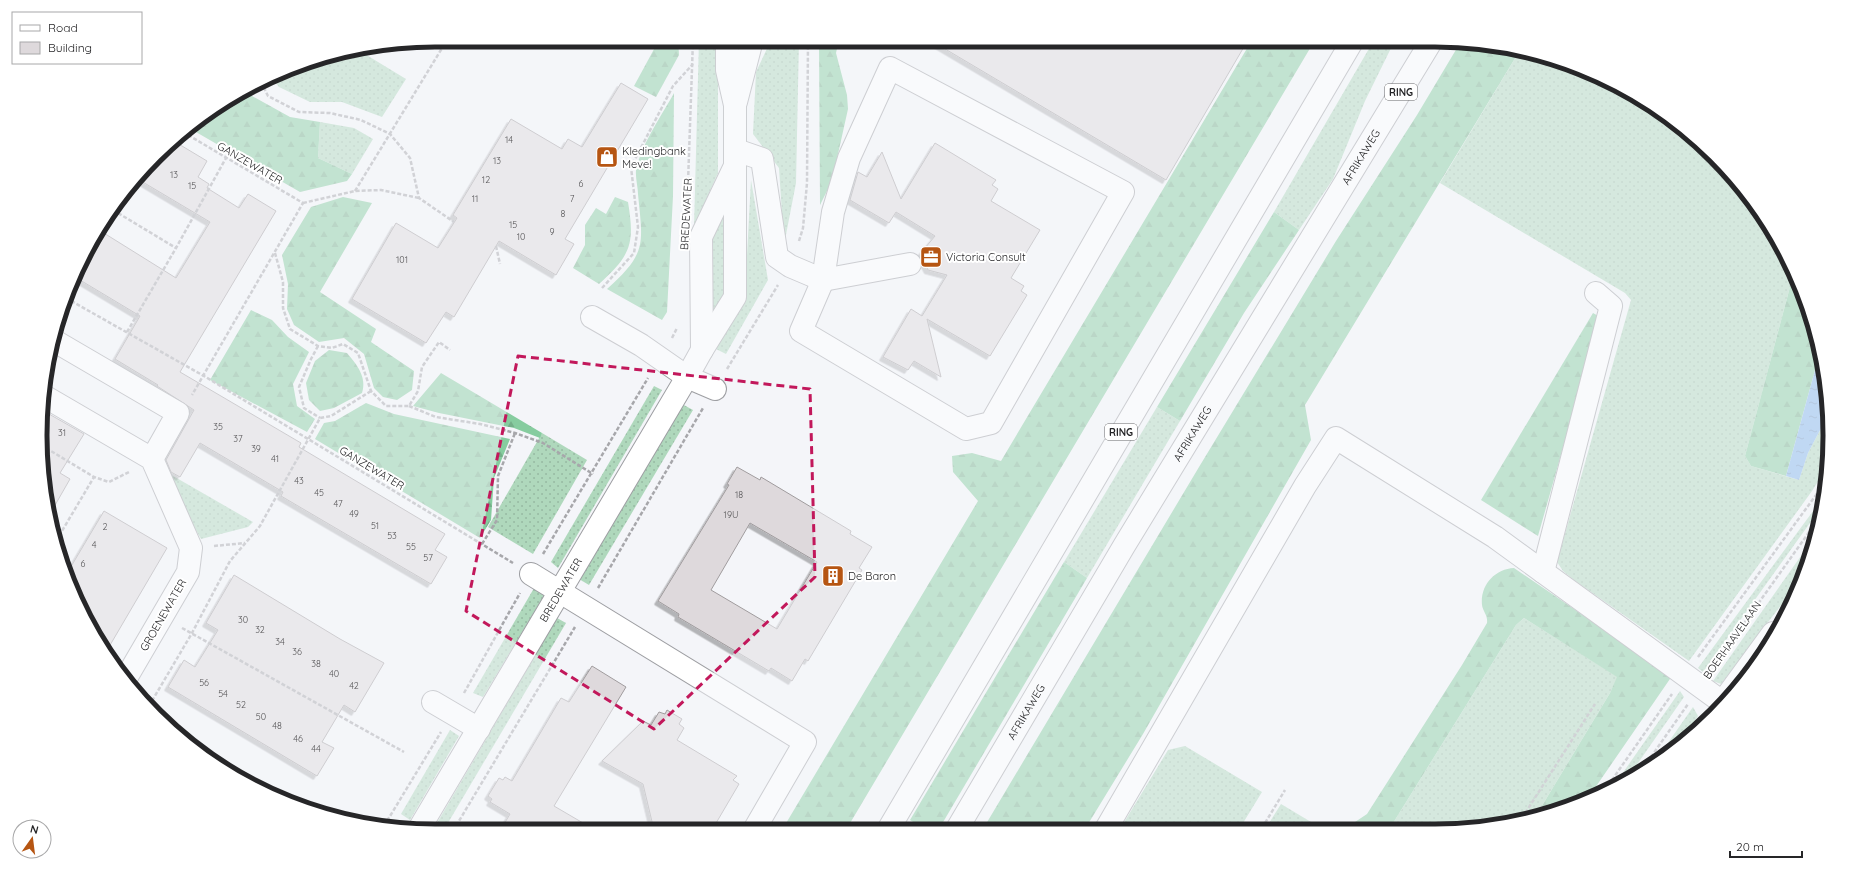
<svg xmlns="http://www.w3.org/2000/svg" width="1870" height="871" viewBox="0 0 1870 871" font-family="Quicksand,sans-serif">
<defs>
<pattern id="grass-dots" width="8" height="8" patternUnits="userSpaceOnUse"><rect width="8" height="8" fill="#afd8bc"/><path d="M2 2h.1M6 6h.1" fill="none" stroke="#96b9a2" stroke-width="1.8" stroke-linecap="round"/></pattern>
<pattern id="forest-firs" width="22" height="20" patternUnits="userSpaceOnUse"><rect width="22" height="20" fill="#86cc9f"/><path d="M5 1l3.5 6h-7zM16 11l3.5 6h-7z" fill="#74af89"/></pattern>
<pattern id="water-ripples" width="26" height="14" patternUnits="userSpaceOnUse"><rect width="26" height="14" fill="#80b4ea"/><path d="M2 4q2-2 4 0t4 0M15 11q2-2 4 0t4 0" fill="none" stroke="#6992be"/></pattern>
<filter id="shadow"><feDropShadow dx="-3.5" dy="3.5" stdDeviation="0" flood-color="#0004"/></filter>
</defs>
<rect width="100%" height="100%" fill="#f4f5f9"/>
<g fill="url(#grass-dots)">
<path d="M699 40H718V173L694 227Z"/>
<path d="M771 40H799L796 183 784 245 779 168 753 134 756 72Z"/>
<path d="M1374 40H1395L1365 101 1333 179 1299 230 1274 212Z"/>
<path d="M355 48 406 79 382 117 342 102H310L279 87 272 78 308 61Z"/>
<path d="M1520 50 1586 70 1654 107 1714 156 1763 216 1794 272 1745 456 1751 466 1799 480 1808 453 1828 415 1830 435 1827 467 1812 491 1689 661 1574 580 1563 571 1557 562 1631 300 1625 293 1440 183Z"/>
<path d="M320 122 354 128 373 139 352 174 318 158Z"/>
<path d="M751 180 768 280 726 354 716 349 745 293Z"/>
<path d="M728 196 727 290 710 323 711 239Z"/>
<path d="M654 386 662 390 558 568 551 562Z"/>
<path d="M682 404 693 410 589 585 579 579Z"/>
<path d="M1157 407 1180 421 1087 578 1064 562Z"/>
<path d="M542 433 587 460 533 554 488 527Z"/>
<path d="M161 469 253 522 248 527 201 539Z"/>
<path d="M1816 507 1820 509 1703 672 1698 668Z"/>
<path d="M1815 536 1804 575 1721 684 1713 681Z"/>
<path d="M537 583 548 589 483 697 473 693Z"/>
<path d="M557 618 566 623 445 828 437 823Z"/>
<path d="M1524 618 1618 677 1610 693 1537 814 1486 828H1390L1516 625Z"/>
<path d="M1680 691 1684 697 1629 776 1615 784Z"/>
<path d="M1693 707 1698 716 1674 750 1656 760Z"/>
<path d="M450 730 459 736 410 820 401 814Z"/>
<path d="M1185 746 1262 792 1240 828 1158 829 1148 823 1144 829H1120L1168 750Z"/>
<path d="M1281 804 1311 822 1307 828H1266Z"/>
</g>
<g fill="url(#forest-firs)">
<path d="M659 40H678L679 55 656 97 634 86Z"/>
<path d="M819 40H839L836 53 847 95 848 109 832 181 820 205Z"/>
<path d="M1252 40H1315L846 830H782L978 501 953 472 952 456 972 453 1001 461Z"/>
<path d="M1460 43 1511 48 1520 50 1305 405 1311 440 1143 734 1085 829H983L1199 467 1336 241 1417 115Z"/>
<path d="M243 91 290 117 320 122 318 158 352 174 347 181 300 192 189 128Z"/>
<path d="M674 93 673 196 667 312 662 320 607 289C647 253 643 245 638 194 638 186 634 174 637 166 643 142 662 115 674 93Z"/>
<path d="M343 197 372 203 320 292 376 329 371 342 414 371 412 390 397 400 383 397 374 388 364 354 344 338 319 342 294 325 287 309 288 284 282 255 311 207Z"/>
<path d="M615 197 628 202C635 244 631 255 599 284L573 268 585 245V225L596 208 606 214Z"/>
<path d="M1274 212 1299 230 1244 313 1180 421 1157 407Z"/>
<path d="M1794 272 1800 284 1820 352 1786 476 1751 466 1745 456Z"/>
<path d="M251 310 272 320 288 337 309 352 293 384 297 406 315 419 307 432 210 380Z"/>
<path d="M1593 313 1600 317 1538 536 1481 500Z"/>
<path d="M329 350 347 353C357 365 367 377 362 393L334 408 320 411 309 400 306 383 315 361Z"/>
<path d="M441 373 542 433 540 438 514 428 439 413 413 406Z"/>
<path d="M366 403 394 414 510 439 494 478 491 520 480 538 315 439 324 423 335 421Z"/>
<path d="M1064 562 1087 578 939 829H924L910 820Z"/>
<path d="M1514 568 1672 676 1586 801 1537 814 1610 693 1617 677 1524 618 1516 625 1390 828H1346L1367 814 1462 665 1487 623C1488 615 1483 612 1482 605 1480 585 1495 569 1514 568Z"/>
</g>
<path fill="url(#water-ripples)" d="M1820 352 1828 415 1808 453 1799 480 1786 476Z"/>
<g fill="#ded9dc" stroke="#a09c9e" fill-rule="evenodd" filter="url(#shadow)">
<path d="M930 40H1178L1192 48 1197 40H1248L1166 180Z"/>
<path d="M621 83 648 99 565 239 574 244 556 275 499 241 454 317 446 312 426 343 352 299 396 223 438 248 457 218 453 215 511 119 562 149 568 139 582 147Z"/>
<path d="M172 140 207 161 198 177 209 184 207 188 239 208 248 194 276 211 180 372 301 443 299 447 445 534 435 550 447 557 431 584 281 496 283 492 200 443 180 477 171 472 166 460 194 410 157 386 158 385 115 359 140 316 75 277 99 230 176 278 210 222 136 178Z"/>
<path d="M935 143 996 180 992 185 998 189 991 201 1040 230 1011 278 1024 286 1021 291 1027 295 990 356 927 319 941 377 914 361 908 370 883 357 911 309 922 316 947 275 928 270 920 254 935 236 896 212 889 223 850 200 858 172 867 177 882 152 901 199Z"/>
<path d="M42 410 84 434 60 473 70 479 50 514 43 487 40 436Z"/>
<path d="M737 467 760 480 761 477 851 531 850 534 872 547 859 568 862 570 808 661 805 659 792 681 771 668 769 671 678 617 679 614 658 601 729 485 727 484ZM750 523 817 562 777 629 711 590Z"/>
<path d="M104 511 167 548 106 652 93 633 66 575Z"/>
<path d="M234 575 340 639 384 663 355 712 344 705 322 742 334 748 317 776 168 687 184 660 195 667 218 630 206 623Z"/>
<path d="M592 666 626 687 554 806 595 830 500 831 510 814 490 802 492 799 488 796 499 778 503 780 505 777 512 781 561 698 569 702Z"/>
<path d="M667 710 682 719 679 724 684 728 677 740 737 776 733 780 739 784 712 830H654L643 784 602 761 643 721 651 725 659 712 665 714Z"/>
</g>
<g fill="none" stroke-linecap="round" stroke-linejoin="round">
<g stroke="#9e9fa3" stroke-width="24">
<g id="minor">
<path d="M890 68 1123 192 991 423 966 429 801 331 823 280 833 212 849 158Z"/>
<path d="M736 102 752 40"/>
<path d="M736 150 762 159 777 257 790 266 823 280 910 264"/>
<path d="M592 317 641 345 687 377 715 389"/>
<path d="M53 340 178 413 152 459"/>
<path d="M702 350 701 237 734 168"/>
<path d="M44 396 152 459 191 548 188 572 125 680"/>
<path d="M1543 572 1611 306 1596 293"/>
<path d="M531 574 805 742 754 830"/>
<path d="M1724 700 1773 633"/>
<path d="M433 702 479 729"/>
<path id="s1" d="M419 829 687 377 702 350 735 297V105L727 70V40"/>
<path d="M1106 829 1305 486 1336 438 1495 537 1722 702"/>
</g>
</g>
<g stroke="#9e9fa3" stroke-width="24">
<g id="major">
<path id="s2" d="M957 829 1124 546 1432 40"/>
<path d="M888 830 1353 40"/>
</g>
</g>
<g stroke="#a7a7ab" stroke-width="2.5" stroke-dasharray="4 2" stroke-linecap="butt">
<path d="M261 82 268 96 299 112 330 113 361 120 390 134 410 158 419 198 454 222"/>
<path d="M183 132 303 203 192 395"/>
<path d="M355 191 447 40"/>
<path d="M303 203 355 191 381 190 419 198"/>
<path d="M113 210 176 248"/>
<path d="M687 211 693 40"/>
<path d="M799 241 803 228 807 183 808 40"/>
<path d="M496 246 500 264"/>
<path d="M275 253 283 282V308L290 329 318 346 332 348 343 344 358 353 371 391 386 406H409L418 391 422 367 439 342 450 350"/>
<path d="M602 288 634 253 638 227 631 167 673 86 693 64"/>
<path d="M66 298 204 376 513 563"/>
<path d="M127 332 176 248 226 158"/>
<path d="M672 338 677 328"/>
<path d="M318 346 311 359 299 387 304 408 320 418"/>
<path d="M727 369 778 285"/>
<path d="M409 406 436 417 480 424 515 433 543 443 593 474"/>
<path d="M41 445 94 477 109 482 129 472"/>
<path d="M1816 495 1824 499"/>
<path d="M56 541 94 477"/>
<path d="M482 544 497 520 498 476 515 433"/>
<path d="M214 546 245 543"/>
<path d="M543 554 648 378"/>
<path d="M598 588 703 408"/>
<path d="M182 628 404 752"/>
<path d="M1698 657 1816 495 1826 479"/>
<path d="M1713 667 1822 514"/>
<path d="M464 693 520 593"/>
<path d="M149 706 192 633 230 561 260 526 320 418 331 416 371 391"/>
<path d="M1644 767 1688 704"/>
<path d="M1605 790 1672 694"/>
<path d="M1522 818 1595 704"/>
<path d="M384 826 441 732"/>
<path d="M1262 828 1285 790"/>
<path d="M453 831 575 627"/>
</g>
<use href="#minor" stroke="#fff" stroke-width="22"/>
<use href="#major" stroke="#fff" stroke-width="22"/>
</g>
<path d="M0 0H1870V871H0ZM518 356 810 389 815 577 654 729 466 611Z" fill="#f4f5f9" fill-opacity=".55" fill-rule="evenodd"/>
<path fill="none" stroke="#c2185b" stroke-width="3" stroke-dasharray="8 5" stroke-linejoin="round" d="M518 356 810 389 815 577 654 729 466 611Z"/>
<defs>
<g id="shop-square" transform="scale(1.15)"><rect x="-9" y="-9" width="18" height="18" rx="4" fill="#b65512" stroke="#fff"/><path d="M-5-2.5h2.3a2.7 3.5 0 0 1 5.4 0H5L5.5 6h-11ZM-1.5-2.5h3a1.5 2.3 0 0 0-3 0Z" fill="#fff"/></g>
<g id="office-square" transform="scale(1.15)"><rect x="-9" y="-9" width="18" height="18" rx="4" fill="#b65512" stroke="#fff"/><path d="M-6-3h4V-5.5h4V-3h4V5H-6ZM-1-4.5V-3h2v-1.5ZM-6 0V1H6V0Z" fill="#fff"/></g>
<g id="building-square" transform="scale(1.15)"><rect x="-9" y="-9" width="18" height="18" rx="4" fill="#b65512" stroke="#fff"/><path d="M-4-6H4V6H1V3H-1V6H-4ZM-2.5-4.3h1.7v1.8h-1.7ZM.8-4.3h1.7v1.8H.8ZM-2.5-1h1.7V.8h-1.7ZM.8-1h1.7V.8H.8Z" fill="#fff"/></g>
</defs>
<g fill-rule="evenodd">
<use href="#shop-square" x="607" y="157"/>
<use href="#office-square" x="931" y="257"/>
<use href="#building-square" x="833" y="576"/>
</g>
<g text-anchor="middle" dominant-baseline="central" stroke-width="4" stroke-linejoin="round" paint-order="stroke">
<g font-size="9" fill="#545355">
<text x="509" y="139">14</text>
<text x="497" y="160">13</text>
<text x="174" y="174">13</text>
<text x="486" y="179">12</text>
<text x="581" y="183">6</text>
<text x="192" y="185">15</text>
<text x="475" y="198">11</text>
<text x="572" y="198">7</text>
<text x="563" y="213">8</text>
<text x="513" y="224">15</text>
<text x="552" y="231">9</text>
<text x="521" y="236">10</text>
<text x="402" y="259">101</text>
<text x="218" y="426">35</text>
<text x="62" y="432">31</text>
<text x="238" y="438">37</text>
<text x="256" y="448">39</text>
<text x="275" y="458">41</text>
<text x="299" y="480">43</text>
<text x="319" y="492">45</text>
<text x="739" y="494">18</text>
<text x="338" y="503">47</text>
<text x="354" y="513">49</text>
<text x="731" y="514">19U</text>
<text x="375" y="525">51</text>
<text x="105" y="526">2</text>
<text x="392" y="535">53</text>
<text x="94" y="544">4</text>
<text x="411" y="546">55</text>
<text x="428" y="557">57</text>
<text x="83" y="563">6</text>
<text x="243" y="619">30</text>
<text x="260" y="629">32</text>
<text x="280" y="641">34</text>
<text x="297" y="651">36</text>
<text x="316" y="663">38</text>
<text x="334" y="673">40</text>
<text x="204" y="682">56</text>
<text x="354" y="685">42</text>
<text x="223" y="693">54</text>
<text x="241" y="704">52</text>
<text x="261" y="716">50</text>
<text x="277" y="725">48</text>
<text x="298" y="738">46</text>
<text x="316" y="748">44</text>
</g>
<g fill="#fff" stroke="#676768" stroke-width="1">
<rect x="1385" y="84" width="32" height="16" rx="3"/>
<rect x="1105" y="424" width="32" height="16" rx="3"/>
</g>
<g font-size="10" font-weight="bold" fill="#262628">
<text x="1401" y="92">RING</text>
<text x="1121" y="432">RING</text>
</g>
<g font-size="11" fill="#262628" stroke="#fff" text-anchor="start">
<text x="622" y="151">Kledingbank<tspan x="622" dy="13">Meve!</tspan></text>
<text x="946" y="257">Victoria Consult</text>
<text x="848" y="576">De Baron</text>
</g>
<g font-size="11" fill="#262628" stroke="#fff">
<text stroke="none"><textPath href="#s2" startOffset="784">AFRIKAWEG</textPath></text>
<text transform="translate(250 163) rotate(30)">GANZEWATER</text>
<text transform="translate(686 214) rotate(-87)">BREDEWATER</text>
<text stroke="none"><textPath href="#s2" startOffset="460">AFRIKAWEG</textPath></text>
<text transform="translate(372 468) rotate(31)">GANZEWATER</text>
<text stroke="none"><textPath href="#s1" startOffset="278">BREDEWATER</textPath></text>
<text transform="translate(163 615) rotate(-60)">GROENEWATER</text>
<text transform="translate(1732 640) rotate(-55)">BOERHAAVELAAN</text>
<text stroke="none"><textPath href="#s2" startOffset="136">AFRIKAWEG</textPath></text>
</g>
</g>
<path d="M0 0H1870V871H0ZM435 47H1435A388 388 0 0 1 1823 435V436A388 388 0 0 1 1435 824H435A388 388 0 0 1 47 436V435A388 388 0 0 1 435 47Z" fill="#fff" fill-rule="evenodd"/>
<path fill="none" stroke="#262628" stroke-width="5" d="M435 47H1435A388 388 0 0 1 1823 435V436A388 388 0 0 1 1435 824H435A388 388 0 0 1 47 436V435A388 388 0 0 1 435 47Z"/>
<rect x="12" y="12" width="130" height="52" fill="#ffffff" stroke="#a8a8a9"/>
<rect x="20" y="25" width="20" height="6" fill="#ffffff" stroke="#a8a8a9"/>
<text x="48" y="32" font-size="12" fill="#262628">Road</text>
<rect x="20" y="42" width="20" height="12" fill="#ded9dc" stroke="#a8a8a9"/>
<text x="48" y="52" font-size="12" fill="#262628">Building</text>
<g transform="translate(32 839) rotate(14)"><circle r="19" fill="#ffffff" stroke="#a8a8a9"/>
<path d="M0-3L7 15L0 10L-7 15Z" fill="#b65512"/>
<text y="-6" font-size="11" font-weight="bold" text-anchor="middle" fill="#262628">N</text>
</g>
<path d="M1730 851v6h72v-6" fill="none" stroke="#262628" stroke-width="2"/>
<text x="1736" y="851" font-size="12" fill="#262628" stroke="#ffffff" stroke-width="3" paint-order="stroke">20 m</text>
</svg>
